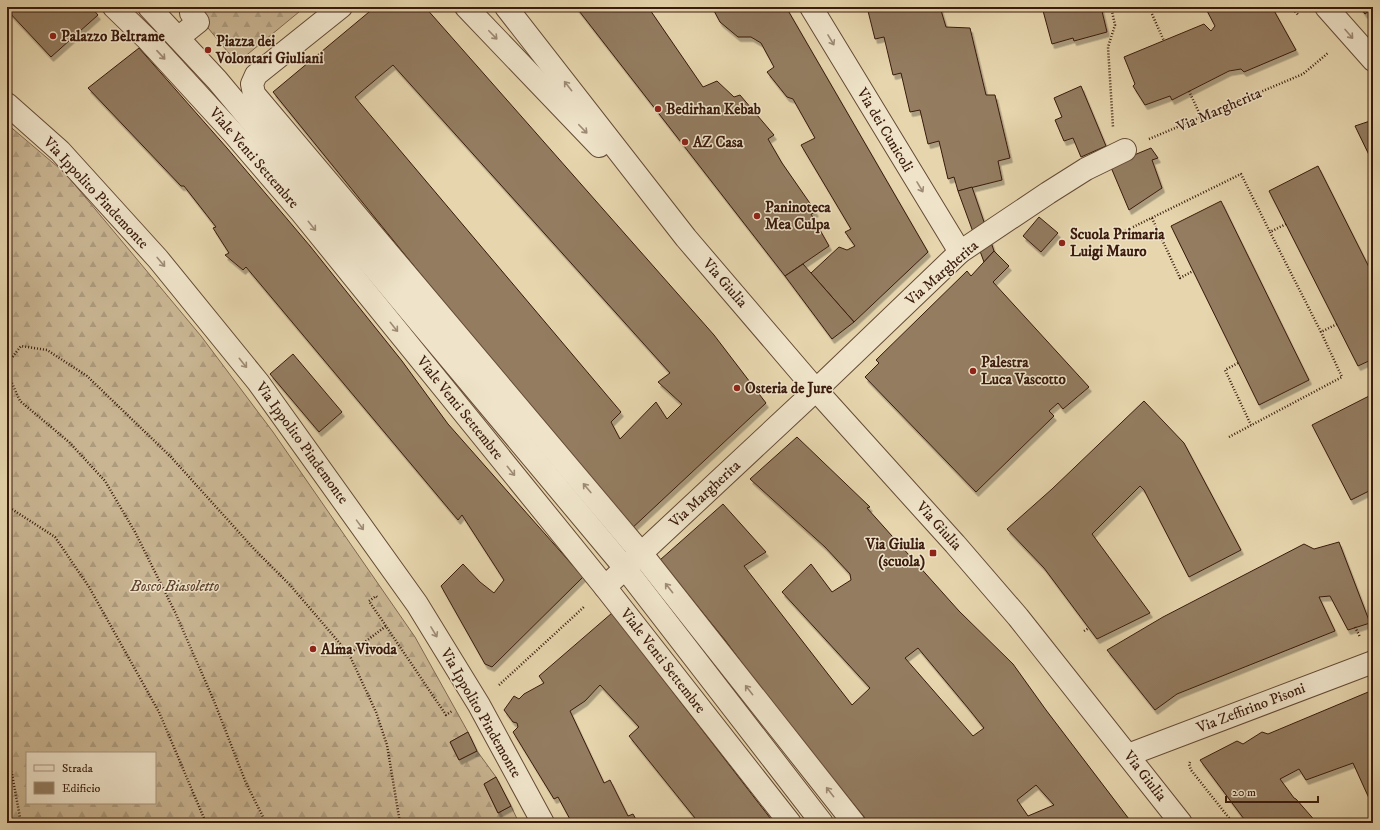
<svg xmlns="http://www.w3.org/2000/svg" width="1380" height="830" viewBox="0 0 1380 830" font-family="'IM FELL DW Pica',serif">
<defs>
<pattern id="forest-firs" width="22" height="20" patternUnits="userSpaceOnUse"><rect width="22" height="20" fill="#c9b592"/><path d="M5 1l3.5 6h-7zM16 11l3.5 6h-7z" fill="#ad9b7d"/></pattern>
<filter id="shadow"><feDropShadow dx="2.5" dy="4.5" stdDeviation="0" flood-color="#0004"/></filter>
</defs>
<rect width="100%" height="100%" fill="#e6d5ad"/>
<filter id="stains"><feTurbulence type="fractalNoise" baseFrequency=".005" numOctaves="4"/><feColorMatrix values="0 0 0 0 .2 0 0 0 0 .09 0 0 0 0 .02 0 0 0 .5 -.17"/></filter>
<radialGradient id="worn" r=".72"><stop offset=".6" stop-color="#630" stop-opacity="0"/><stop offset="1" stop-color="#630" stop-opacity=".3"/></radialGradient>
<g fill="url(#forest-firs)" stroke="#826850" fill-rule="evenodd">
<path d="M182 7H305L237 63 194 11Z"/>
<path d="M7 124 65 173 201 336 273 432 415 637 468 732 450 742 459 760 477 751 496 777 484 784 498 813 511 806 519 823H7ZM27 753H155V803H27Z"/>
</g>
<g fill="#937c60" stroke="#3a1b0d" fill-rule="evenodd" filter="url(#shadow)">
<path d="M7 7H91L98 15 51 57 8 11 7 12Z"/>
<path d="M375 7H425L714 335 766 403 629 531 273 92ZM393 65 670 373 658 382 682 404 667 419 656 402 620 439 611 422 621 412 355 97Z"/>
<path d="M576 7H648L703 87 717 81 734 97 740 95 774 135 768 139 782 163 816 212 811 214 829 246 785 276Z"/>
<path d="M712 7H786L928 252 854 322 811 273 839 247 847 250 855 246 845 232 851 229 801 145 815 138 793 99 787 97 767 72 774 67 761 43 751 37H738L720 22Z"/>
<path d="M867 7H940L946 27 970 28 986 95H995L1010 158 998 161 1002 180 958 191 954 177 948 179 939 141 928 144 920 110 910 112 901 73 893 75 884 37 875 39Z"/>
<path d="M1042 7H1101L1107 32 1074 41 1073 38 1052 44Z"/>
<path d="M1205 7H1272L1296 50 1244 72 1241 69 1229 71 1172 100 1170 96 1145 105 1133 86 1135 84 1124 57 1204 24 1211 31 1215 26Z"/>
<path d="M1360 7H1373V8L1365 14Z"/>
<path d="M139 48 227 148 310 246 402 361 448 424 583 577 492 667 485 664 441 586 463 564 480 582 494 593 504 580 462 515 458 520 246 267 243 270 225 255 229 253 213 228 216 227 184 186H181L88 88Z"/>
<path d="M1081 86 1106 146 1081 157 1073 138 1064 141 1055 120 1062 117 1054 98Z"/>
<path d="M1373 120V163L1355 126Z"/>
<path d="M1151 148 1158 158 1152 160 1162 188 1129 210 1110 165Z"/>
<path d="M1318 166 1373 275V359L1358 366 1269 191Z"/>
<path d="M972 187 994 251 984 262 958 191Z"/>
<path d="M1221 201 1309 380 1259 405 1171 226Z"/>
<path d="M1039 217 1058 233 1041 252 1023 236Z"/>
<path d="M994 251 1009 266 993 282 1089 387 1063 409 1058 403 1049 411 1054 416 976 492 865 377 879 363 876 360 967 271 971 276Z"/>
<path d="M803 264 854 322 832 339 785 276Z"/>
<path d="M293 354 342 412 319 432 270 374Z"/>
<path d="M1373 394V489L1351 500 1312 425Z"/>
<path d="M1144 401 1184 443 1241 550 1189 577 1144 490 1140 486 1092 534 1150 613 1097 639 1044 568 1007 529 1052 489Z"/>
<path d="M797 437 870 507 867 508 959 611 1013 664 1046 710 1132 823H869L825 769 807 751 725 640 660 560 723 504 766 552 744 566 852 705 870 688 782 592 811 564 832 592 851 580 850 574 825 547 750 479ZM918 648 968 708 984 728 973 736 905 658ZM1036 785 1054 805 1028 816 1017 800Z"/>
<path d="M1339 542 1370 623 1348 630 1330 596 1319 597 1335 631 1177 694 1155 710 1107 650 1163 617 1304 544 1314 549Z"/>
<path d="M612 613 774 823H699L629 736 639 727 600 685 585 701 570 711 604 783 610 780 628 816 633 814 638 823H572L558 797 554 799 513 732 518 727 517 723 513 722 504 710 514 696 519 699 524 694 544 683 539 676Z"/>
<path d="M1373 690V807L1353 763 1306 780 1299 769 1280 779 1294 798 1296 799 1317 823H1247L1200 760 1237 741 1243 744 1262 732 1268 734Z"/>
<path d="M468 732 477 751 459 760 450 742Z"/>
<path d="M496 777 511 806 498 813 484 784Z"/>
</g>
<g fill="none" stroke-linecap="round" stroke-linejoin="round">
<g stroke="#654a35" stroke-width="24">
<g id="pedestrian">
<path d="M149 7 217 80 625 568 822 823"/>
<path d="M178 38 198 22 191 13"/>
</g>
</g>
<g stroke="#654a35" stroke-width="24">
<g id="minor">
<path d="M114 7 147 39 234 134 301 212 605 587 790 823"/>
<path d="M341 7 256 75 252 84 254 94 641 553 854 823"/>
<path d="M811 7 960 252"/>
<path d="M1326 7 1373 60"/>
<path d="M7 104 60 151 158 259 258 382 417 604 479 705 543 823"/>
<path d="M605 587 816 390 960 252 1048 193 1086 169 1125 150"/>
<path d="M1128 755 1373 662"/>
</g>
</g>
<g stroke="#654a35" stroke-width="24">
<g id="tertiary">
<path d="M466 7 599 146"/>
<path d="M506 7 686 238 816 390 955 544 1018 617 1181 823"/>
</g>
</g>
<g stroke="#3a1b0d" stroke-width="2.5" stroke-dasharray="1 2" stroke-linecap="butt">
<path d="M1111 7 1115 25 1108 47 1113 127"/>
<path d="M1297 7 1294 10 1299 16"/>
<path d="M1152 14 1164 41"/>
<path d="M1189 91 1201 117"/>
<path d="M1149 139 1303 74 1328 53"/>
<path d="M1152 218 1180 278 1193 271"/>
<path d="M1286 224 1270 232 1321 332 1337 324"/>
<path d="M1125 231 1241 174 1270 232"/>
<path d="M1238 363 1225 370 1251 425"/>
<path d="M7 364 21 346 47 350 87 376 171 457 255 550 290 585 349 654 376 712 387 745 400 823"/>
<path d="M7 372 20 401 69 442 105 481 135 532 175 612 214 701 246 783 266 823"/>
<path d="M1229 437 1342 377 1321 332"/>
<path d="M7 506 55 537 89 587 159 712 206 823"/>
<path d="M377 597 376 596 369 601 446 715 452 711"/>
<path d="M1355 627 1360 637"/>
<path d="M1084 631 1089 628"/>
<path d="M349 654 386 626"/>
<path d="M499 685 585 606"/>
<path d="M7 760 12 774 21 823"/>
<path d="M1190 762 1189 764 1191 770 1233 823"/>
</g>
<use href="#pedestrian" stroke="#efe4ca" stroke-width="22"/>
<use href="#minor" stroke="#efe4ca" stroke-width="22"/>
<use href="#tertiary" stroke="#efe4ca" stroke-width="22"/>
</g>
<defs><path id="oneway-shaft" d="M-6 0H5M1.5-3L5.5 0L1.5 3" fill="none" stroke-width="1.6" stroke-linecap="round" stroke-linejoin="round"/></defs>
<g stroke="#9e8a75">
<use href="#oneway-shaft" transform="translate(1349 34) rotate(49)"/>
<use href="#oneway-shaft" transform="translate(493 35) rotate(46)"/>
<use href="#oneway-shaft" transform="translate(831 40) rotate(59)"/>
<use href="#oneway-shaft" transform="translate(161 55) rotate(47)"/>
<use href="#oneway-shaft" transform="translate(568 86) rotate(-128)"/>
<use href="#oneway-shaft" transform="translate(583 129) rotate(46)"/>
<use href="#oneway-shaft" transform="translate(920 187) rotate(59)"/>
<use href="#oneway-shaft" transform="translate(312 226) rotate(51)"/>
<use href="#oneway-shaft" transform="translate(161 262) rotate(50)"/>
<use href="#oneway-shaft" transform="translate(394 327) rotate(51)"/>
<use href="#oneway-shaft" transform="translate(243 363) rotate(51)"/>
<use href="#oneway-shaft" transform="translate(511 471) rotate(51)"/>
<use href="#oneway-shaft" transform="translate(587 488) rotate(-130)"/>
<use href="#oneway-shaft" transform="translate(360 525) rotate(54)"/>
<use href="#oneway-shaft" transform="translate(669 588) rotate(-128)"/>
<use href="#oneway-shaft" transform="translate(434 632) rotate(59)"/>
<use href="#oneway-shaft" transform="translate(749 690) rotate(-128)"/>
<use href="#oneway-shaft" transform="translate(830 792) rotate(-128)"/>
</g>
<g fill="#8f2418" stroke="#efe4ca" stroke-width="1.5">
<circle cx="53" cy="36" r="4"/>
<circle cx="208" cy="50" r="4"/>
<circle cx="658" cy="109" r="4"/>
<circle cx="685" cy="142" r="4"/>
<circle cx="757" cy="216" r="4"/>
<circle cx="1062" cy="243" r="4"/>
<circle cx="973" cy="371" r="4"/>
<circle cx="737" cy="388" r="4"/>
<rect x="929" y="549" width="8" height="8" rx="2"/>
<circle cx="313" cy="649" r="4"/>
</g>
<g text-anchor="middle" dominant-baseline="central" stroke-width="3" stroke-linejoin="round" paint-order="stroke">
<g font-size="15" font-weight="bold" fill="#3a1b0d" stroke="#efe4ca" text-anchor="start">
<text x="61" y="36">Palazzo Beltrame</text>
<text x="216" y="41">Piazza dei<tspan x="216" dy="17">Volontari Giuliani</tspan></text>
<text x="666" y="109">Bedirhan Kebab</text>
<text x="693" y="142">AZ Casa</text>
<text x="765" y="207">Paninoteca<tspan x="765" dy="17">Mea Culpa</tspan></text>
<text x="1070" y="234">Scuola Primaria<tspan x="1070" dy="17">Luigi Mauro</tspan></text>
<text x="981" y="362">Palestra<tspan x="981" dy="17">Luca Vascotto</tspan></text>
<text x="745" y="388">Osteria de Jure</text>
<text x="925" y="544" text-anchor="end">Via Giulia<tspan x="925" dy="17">(scuola)</tspan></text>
<text x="321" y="649">Alma Vivoda</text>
</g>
<g font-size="15" fill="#3a1b0d" stroke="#efe4ca">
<text transform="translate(1219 110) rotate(-23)">Via Margherita</text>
<text transform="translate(885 130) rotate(59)">Via dei Cunicoli</text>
<text transform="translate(254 158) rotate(49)">Viale Venti Settembre</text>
<text transform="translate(96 193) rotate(47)">Via Ippolito Pindemonte</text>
<text transform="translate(942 273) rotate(-41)">Via Margherita</text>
<text transform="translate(725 283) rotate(49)">Via Giulia</text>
<text transform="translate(460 408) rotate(51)">Viale Venti Settembre</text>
<text transform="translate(302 443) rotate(54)">Via Ippolito Pindemonte</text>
<text transform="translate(705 494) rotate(-43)">Via Margherita</text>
<text transform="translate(939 526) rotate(48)">Via Giulia</text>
<text transform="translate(663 661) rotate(52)">Viale Venti Settembre</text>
<text transform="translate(1251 708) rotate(-21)">Via Zeffirino Pisoni</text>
<text transform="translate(481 713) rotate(60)">Via Ippolito Pindemonte</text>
<text transform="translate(1145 776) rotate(52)">Via Giulia</text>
</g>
<g font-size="15" font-style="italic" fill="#5e422e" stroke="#efe4ca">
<text x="175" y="586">Bosco Biasoletto</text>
</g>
</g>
<rect width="1380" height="830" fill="none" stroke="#e6d5ad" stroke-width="24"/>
<rect x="8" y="8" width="1364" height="814" fill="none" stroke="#3a1b0d" stroke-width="2"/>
<rect x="12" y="12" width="1356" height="806" fill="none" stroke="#3a1b0d"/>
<rect x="26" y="752" width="130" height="52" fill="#efe4ca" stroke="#a7947e"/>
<rect x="34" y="765" width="20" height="6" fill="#efe4ca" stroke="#a7947e"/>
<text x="62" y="772" font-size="12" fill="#3a1b0d">Strada</text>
<rect x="34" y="782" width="20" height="12" fill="#937c60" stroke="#a7947e"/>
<text x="62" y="792" font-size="12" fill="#3a1b0d">Edificio</text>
<path d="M1226 796v6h92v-6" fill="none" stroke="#3a1b0d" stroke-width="2"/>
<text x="1232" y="796" font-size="12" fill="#3a1b0d" stroke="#efe4ca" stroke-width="3" paint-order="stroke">20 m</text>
<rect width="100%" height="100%" filter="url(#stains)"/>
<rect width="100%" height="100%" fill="url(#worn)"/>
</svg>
